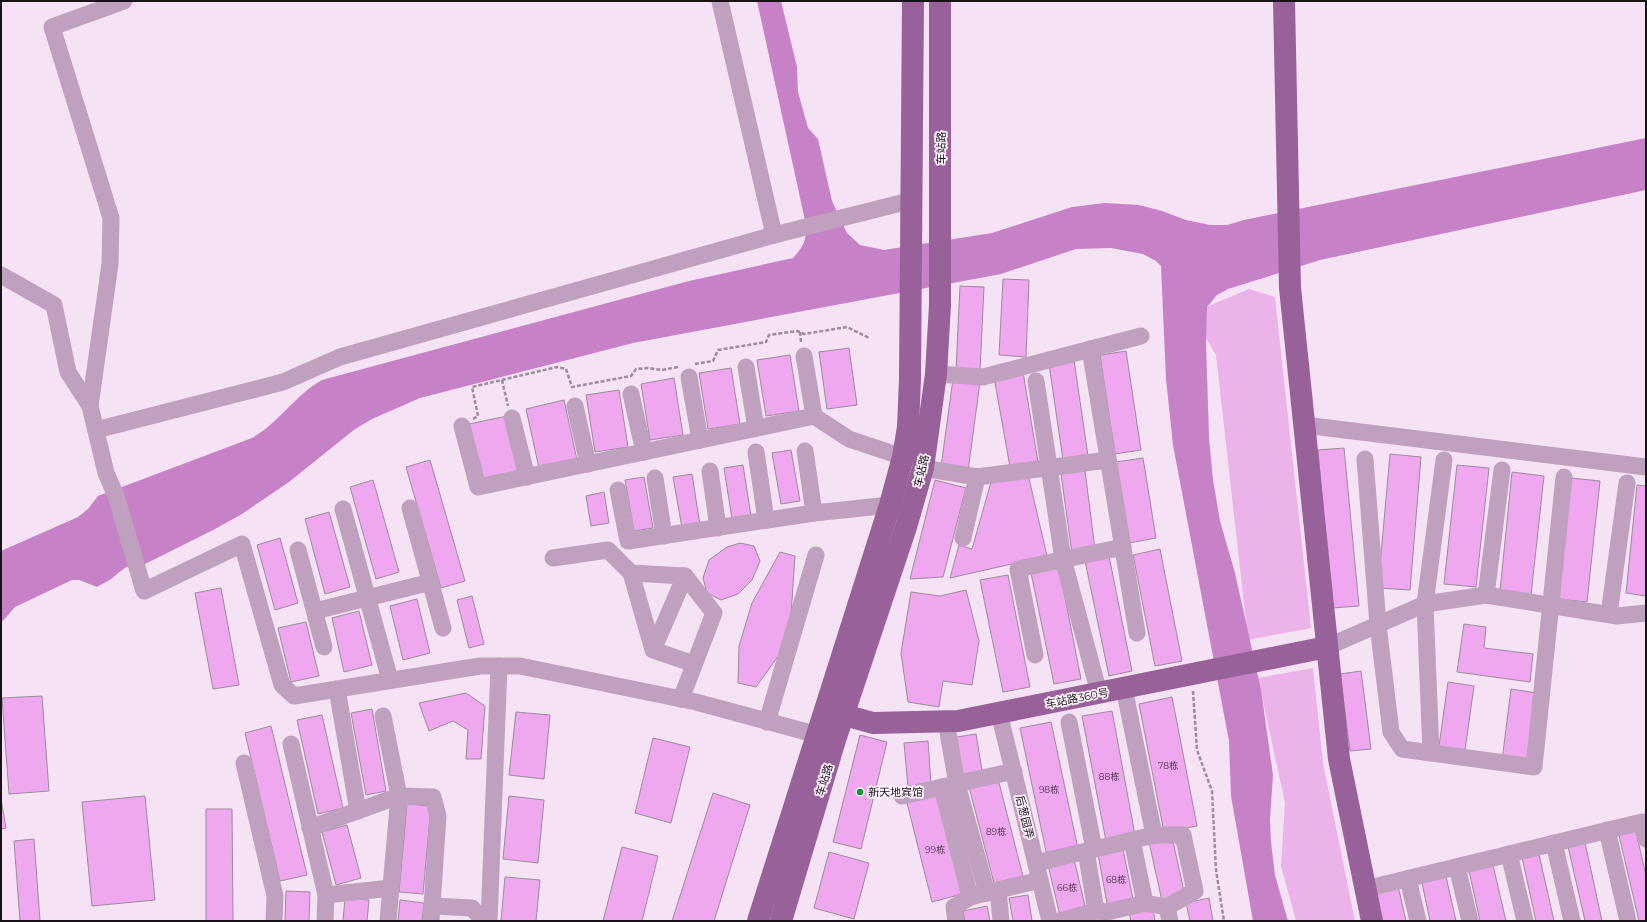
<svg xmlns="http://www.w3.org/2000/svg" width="1647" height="922" viewBox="0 0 1647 922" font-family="Montserrat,'Noto Sans SC',sans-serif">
<rect width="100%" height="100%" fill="#f6e2f5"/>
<g fill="#ebb3ea">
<path d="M1249 289 1275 297 1311 628 1248 640 1216 355 1201 330 1204 308Z"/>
<path d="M1313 668 1323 763 1355 921H1296L1281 866 1285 803 1258 678Z"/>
</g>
<path fill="#c782c7" d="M757 1H781L797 67 798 92 808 128 818 139 832 201 847 233 860 245 884 250 992 233 1072 207 1105 203 1139 205 1162 211 1186 220 1210 225H1227L1244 220 1646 138V190L1320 260 1228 289 1217 295 1207 307 1206 342 1209 438 1213 480 1220 521 1235 573 1261 690 1273 775 1270 819 1271 842 1275 875 1288 921H1253L1231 796 1229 741 1173 445 1166 379 1161 266 1156 261 1143 254 1111 248 1076 249 1001 274 633 343 420 398 372 419 355 429 289 482 242 514 215 529 145 564C130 561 122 570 111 579 107 582 101 584 97 587L79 580H72L15 607 1 623V551L78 517 88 509 98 496 252 438C279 423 295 395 322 380L689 281 793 258C803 247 807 240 806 225Z"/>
<g fill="#efa7ef" stroke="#9d8b9d">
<path d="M1003 279 1029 280 1026 357 999 355Z"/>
<path d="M960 286 984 287 980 371 956 370Z"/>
<path d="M849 348 857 405 827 409 819 352Z"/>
<path d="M1126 351 1141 450 1115 454 1100 355Z"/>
<path d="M790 355 799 411 766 416 757 360Z"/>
<path d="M1074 360 1088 456 1063 460 1049 364Z"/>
<path d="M731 368 740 424 708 429 699 373Z"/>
<path d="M1023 372 1038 462 1010 467 994 377Z"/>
<path d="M674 378 683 435 650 440 641 384Z"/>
<path d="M953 379 980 382 968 471 941 467Z"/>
<path d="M619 390 628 447 595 452 586 395Z"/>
<path d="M564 400 577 460 539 468 526 409Z"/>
<path d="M507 416 520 475 481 483 469 424Z"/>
<path d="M1344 448 1359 606 1332 608 1318 450Z"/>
<path d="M791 450 800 501 781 504 772 453Z"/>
<path d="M1390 454 1421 457 1410 590 1378 588Z"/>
<path d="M1143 458 1156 538 1129 543 1116 462Z"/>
<path d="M430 460 465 581 441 588 406 467Z"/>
<path d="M743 465 751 516 732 519 724 468Z"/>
<path d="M1457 465 1489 468 1476 587 1444 584Z"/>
<path d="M1085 471 1095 549 1072 553 1061 474Z"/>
<path d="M1512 472 1544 476 1531 595 1500 591Z"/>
<path d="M692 474 700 525 682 528 673 477Z"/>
<path d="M1028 474 1047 556 950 578 959 545 972 549 991 482Z"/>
<path d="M644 477 653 528 634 531 625 480Z"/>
<path d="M1571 478 1600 481 1587 602 1558 599Z"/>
<path d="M373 480 399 572 376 579 350 487Z"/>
<path d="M935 480 966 488 943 577 910 579Z"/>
<path d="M1637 485 1646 486V596L1626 593Z"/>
<path d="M604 492 609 523 591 526 586 496Z"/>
<path d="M329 512 350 587 325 594 305 519Z"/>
<path d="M280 538 298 603 275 610 257 545Z"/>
<path d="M740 543 754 546 760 561 752 580 738 594 721 600 707 593 703 578 709 560 727 547Z"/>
<path d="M1160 549 1182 661 1155 666 1133 555Z"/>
<path d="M780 552 795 556 791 615 779 655 756 687 738 683 739 646 752 603Z"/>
<path d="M1109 556 1132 671 1109 676 1085 561Z"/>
<path d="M1059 567 1081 679 1054 684 1031 573Z"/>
<path d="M1008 575 1030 687 1003 692 980 580Z"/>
<path d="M221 588 239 685 213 689 195 593Z"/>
<path d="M966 590 979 641 972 685 943 681 939 707 908 702 901 653 911 592 940 596Z"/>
<path d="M472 596 484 644 469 648 457 600Z"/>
<path d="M417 599 430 653 403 660 390 606Z"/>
<path d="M359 611 372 665 344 672 332 618Z"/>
<path d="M306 622 319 676 291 682 278 628Z"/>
<path d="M1464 624 1486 627 1484 648 1533 654 1530 682 1457 672Z"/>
<path d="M1361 671 1371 749 1350 751 1340 674Z"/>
<path d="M1448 682 1474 686 1464 757 1438 753Z"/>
<path d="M1511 689 1537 693 1528 764 1502 761Z"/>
<path d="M466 693 485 706 481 759H466L468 730 453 721 429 731 419 703Z"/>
<path d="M42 696 49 791 9 794 2 698Z"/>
<path d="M1172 697 1197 826 1164 832 1139 704Z"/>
<path d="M372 709 386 791 366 795 351 713Z"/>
<path d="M1112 711 1135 835 1106 841 1082 716Z"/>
<path d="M516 712 550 715 544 779 509 775Z"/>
<path d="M322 715 343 808 318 814 297 720Z"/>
<path d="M1051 722 1078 849 1047 856 1020 728Z"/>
<path d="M271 726 307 875 280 881 245 733Z"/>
<path d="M976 734 983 777 958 781 951 738Z"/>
<path d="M860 735 887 742 861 849 833 842Z"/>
<path d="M653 738 690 747 671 823 635 813Z"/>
<path d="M928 741 931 785 908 787 904 743Z"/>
<path d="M998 779 1023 876 994 883 969 787Z"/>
<path d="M713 793 750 805 714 921H672Z"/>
<path d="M937 795 962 894 932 902 907 803Z"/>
<path d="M145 796 155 900 92 906 82 802Z"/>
<path d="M509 796 544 800 538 863 503 859Z"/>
<path d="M1 799 6 828 1 829Z"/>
<path d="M407 804 431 806 423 894 399 892Z"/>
<path d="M206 809H232L233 921H206Z"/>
<path d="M347 825 361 878 336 885 322 832Z"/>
<path d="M1635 827 1646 876V921H1639L1618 831Z"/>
<path d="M1172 837 1185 896 1162 901 1149 842Z"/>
<path d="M1584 838 1602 921H1585L1567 842Z"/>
<path d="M34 839 40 921H20L14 841Z"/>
<path d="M622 847 658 856 642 921H603Z"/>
<path d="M1123 849 1134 904 1108 909 1098 854Z"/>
<path d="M1538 850 1554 921H1536L1521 853Z"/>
<path d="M829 852 869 863 854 919 814 908Z"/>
<path d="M1074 859 1086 910 1060 916 1048 865Z"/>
<path d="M1492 861 1506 921H1480L1468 866Z"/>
<path d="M1445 872 1456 921H1430L1421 878Z"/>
<path d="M505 877 540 880 536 921H501Z"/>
<path d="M1398 886 1406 921H1380L1373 891Z"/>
<path d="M286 891 310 892 309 921H285Z"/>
<path d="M1028 895 1032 921H1013L1009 898Z"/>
<path d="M345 898 369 900 367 921H343Z"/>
<path d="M1209 898 1213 921H1190L1186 903Z"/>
<path d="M400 900 424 903 422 921H398Z"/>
<path d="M987 906 990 921H965L963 911Z"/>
<path d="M1153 909 1155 921H1131L1129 913Z"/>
</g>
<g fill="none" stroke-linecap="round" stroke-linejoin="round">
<g stroke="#9b8d9b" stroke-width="2.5" stroke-dasharray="4 2" stroke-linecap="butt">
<path d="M800 332 801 342"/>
<path d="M695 364 713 361 718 350 766 342 769 335 797 331 804 334 847 327 869 338"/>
<path d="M502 380 508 406"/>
<path d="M473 419 478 416 472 387 557 367 566 369 572 387 631 376 636 369 648 368 662 370 678 367"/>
<path d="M1193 691 1197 750 1212 791 1216 870 1224 921"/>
</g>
<g stroke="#bfa0bf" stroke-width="17">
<path d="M124 1 52 27 111 218 110 264 90 406 106 473 116 496 144 591 242 544 282 685 294 696 480 666H520L696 702 829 738"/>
<path d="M720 1 774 235"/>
<path d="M1 275 54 305 68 372 90 406"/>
<path d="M1090 349 1137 633"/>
<path d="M804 356 814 416"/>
<path d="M746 367 756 428"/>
<path d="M936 374 983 377 1141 336"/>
<path d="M689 377 700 440"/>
<path d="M1036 381 1063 559 1099 693"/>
<path d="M631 394 644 452"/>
<path d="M575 406 588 464"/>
<path d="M512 418 527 477"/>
<path d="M1304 425 1646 467"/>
<path d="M462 426 478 487 814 416 849 439 903 457"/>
<path d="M96 430 283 382 340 357 774 235 913 200"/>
<path d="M805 451 814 513"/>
<path d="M756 452 766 520"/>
<path d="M1365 459 1378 625 1391 732 1402 749 1534 767 1564 477"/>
<path d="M923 468 977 477 1108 460"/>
<path d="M710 471 718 528"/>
<path d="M655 478 664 536"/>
<path d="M618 490 628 541 814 513 890 505"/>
<path d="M410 508 443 628"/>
<path d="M343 509 390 680"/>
<path d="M963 538 977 477"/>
<path d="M298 550 324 647"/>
<path d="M553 558 608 550 631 573"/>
<path d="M1486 595 1502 470"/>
<path d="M315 611 431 582"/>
<path d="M1609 614 1627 483"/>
<path d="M1327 647 1425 604 1486 595 1617 616 1646 613"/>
<path d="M653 650 685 576 631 573 653 650 694 664"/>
<path d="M1035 655 1018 569 1123 547"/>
<path d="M337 689 358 811"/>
<path d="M681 699 714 613 685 576"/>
<path d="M999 713 1050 921"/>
<path d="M383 716 399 796 388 921"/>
<path d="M946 721 957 784 987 893"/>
<path d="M767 722 816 555"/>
<path d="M1069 722 1094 849"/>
<path d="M291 744 326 895 325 921"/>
<path d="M1431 753 1425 604 1444 460"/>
<path d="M244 763 275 896 274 921"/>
<path d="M942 787 970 897"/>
<path d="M902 796 1014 771"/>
<path d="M310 828 399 796 433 797 438 816 431 921"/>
<path d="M1607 830 1628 921"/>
<path d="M1132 840 1145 903"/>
<path d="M1554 843 1572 921"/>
<path d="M1086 851 1096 911"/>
<path d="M1509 854 1525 921"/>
<path d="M1036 863 1154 835 1124 688"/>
<path d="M1457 867 1470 921"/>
<path d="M1408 879 1418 921"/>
<path d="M1365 889 1642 822 1646 839"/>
<path d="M998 890 1001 921"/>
<path d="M326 895 391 888"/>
<path d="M432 906 472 908 484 921"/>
<path d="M1167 907 1170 921"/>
<path d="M489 921 499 666"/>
<path d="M956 921 954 907 970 897 1040 880"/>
<path d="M1060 921 1096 911 1107 912 1145 903 1167 907 1195 891 1183 835H1154"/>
</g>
<g stroke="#996199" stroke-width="22">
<path d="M1284 1 1290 288 1339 759 1372 921"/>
<path d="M830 711 873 723 958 721 1327 647"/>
<path d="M758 921 890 505 903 457 908 427 910 379 913 1"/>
<path d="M781 921 835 740 906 527 923 468 936 374 940 305V1"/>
</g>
</g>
<circle fill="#093" stroke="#fef2fe" stroke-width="1.5" cx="860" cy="792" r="4"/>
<g text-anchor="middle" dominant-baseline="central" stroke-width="3.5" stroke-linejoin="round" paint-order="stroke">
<g font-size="9" fill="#4e374e">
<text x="1168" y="765">78栋</text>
<text x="1109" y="776">88栋</text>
<text x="1049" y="789">98栋</text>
<text x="996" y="831">89栋</text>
<text x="935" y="849">99栋</text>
<text x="1116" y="879">68栋</text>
<text x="1067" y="887">66栋</text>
</g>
<g font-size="11" fill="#191219" stroke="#fef2fe">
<text transform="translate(941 148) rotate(-90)">车站路</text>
<text transform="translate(921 471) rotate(-77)">车站路</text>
<text transform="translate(1077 698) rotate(-11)">车站路360号</text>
<text transform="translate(824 780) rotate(-73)">车站路</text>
<text transform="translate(1025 817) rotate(76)">后葱园弄</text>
</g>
<g font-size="11" fill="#191219" stroke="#fef2fe" text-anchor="start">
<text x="868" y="792">新天地宾馆</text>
</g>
</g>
<rect width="1647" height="922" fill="none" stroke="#191219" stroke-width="4"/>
</svg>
